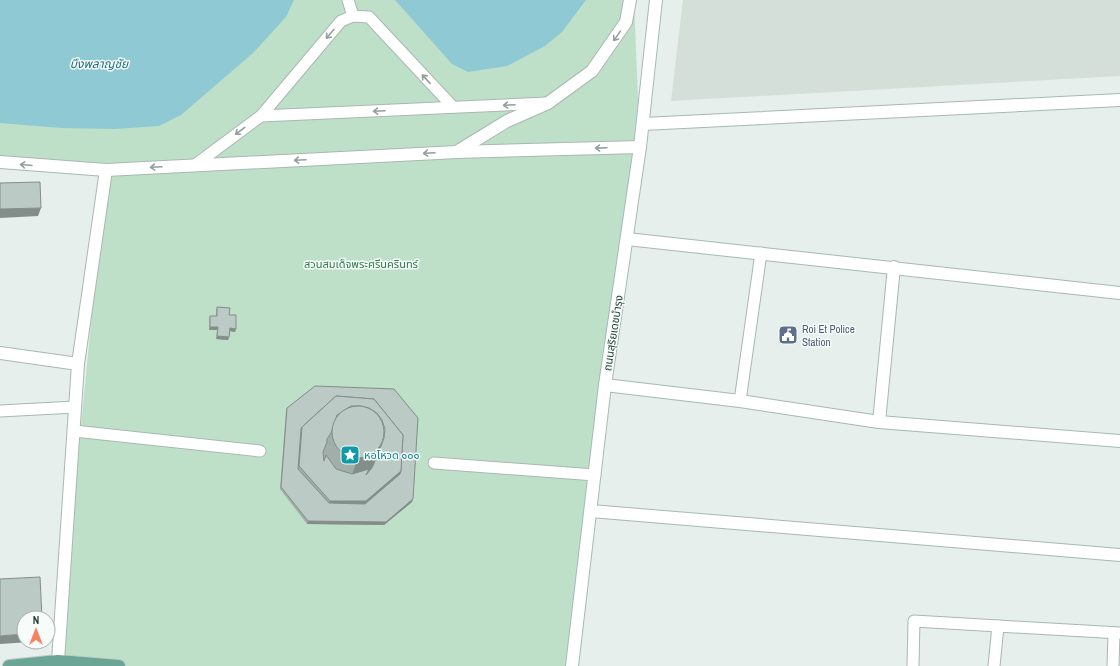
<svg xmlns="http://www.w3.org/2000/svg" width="1120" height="666" viewBox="0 0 1120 666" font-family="'Archivo Narrow','Noto Sans Thai',sans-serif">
<rect width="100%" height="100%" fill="#e6efeb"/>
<path fill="#d4dfda" d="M683 0H1120V76L671 101Z"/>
<path fill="#bfe0c8" d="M0 0H634L640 147 573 666H119L58 661 106 170 0 162Z"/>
<g fill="#8ec9d4">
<path d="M0 0H294L286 17 253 53 181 115 159 126 115 129 61 128 0 123Z"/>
<path d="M395 0H586L562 32 545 46 507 66 468 72 452 64Z"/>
</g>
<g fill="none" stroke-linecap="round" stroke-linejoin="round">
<g stroke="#a8b8b2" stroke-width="13">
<g id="service">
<path d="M348 0 353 16"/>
<path d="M261 116 341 21 353 16 369 17 453 107"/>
<path d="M195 165 261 116 547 103"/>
<path d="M740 401 761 253"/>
<path d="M0 411 75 407"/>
<path d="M74 431 260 451"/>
<path d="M434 463 595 475"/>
<path d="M913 666 914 621 998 626"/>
<path d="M994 666 998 626 1120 633"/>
<path d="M1113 666 1114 633"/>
</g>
</g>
<g stroke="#a8b8b2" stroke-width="14">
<g id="minor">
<path d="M643 124 1120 100"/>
<path d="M458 151 507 121 548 103 592 71 626 22 630 0"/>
<path d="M0 162 106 170 457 152 640 147"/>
<path d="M627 239 1120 293"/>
<path d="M0 353 78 364"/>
<path d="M605 385 740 401 879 422 1120 441"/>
<path d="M879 422 894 267"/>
<path d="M591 511 1120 555"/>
<path d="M58 661 78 364 106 170"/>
</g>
</g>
<g stroke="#a4bbb3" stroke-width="14">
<path id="secondary" d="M572 666 605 385 640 147 656 0"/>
</g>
<g stroke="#c2cac8" stroke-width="14">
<path id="primary" d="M9 666 58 661 119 666"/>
</g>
<use href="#service" stroke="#fff" stroke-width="11"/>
<use href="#minor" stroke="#fff" stroke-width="12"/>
<use href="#secondary" stroke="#fff" stroke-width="12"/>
<use href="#primary" stroke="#6aa596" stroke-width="12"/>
</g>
<g fill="#a1aea9">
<path d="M217 307 229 315 236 329 235 332 230 331 229 337 228 340 216 339 217 330H209V319L210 316H216V310Z"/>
<path d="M315 386 413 499 412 502 384 525 307 524 280 489 286 410 287 408Z"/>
</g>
<g fill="#838d89">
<path d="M41 208 38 216 0 218V209Z"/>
<path d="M210 327H218L217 330H209Z"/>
<path d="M230 328 236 329 235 332 229 331Z"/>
<path d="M217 336 229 337 228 340 216 339Z"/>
<path d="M384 438 372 468 366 475 350 480 358 458Z"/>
<path d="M401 471 399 477 364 507 328 506 330 501Z"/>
<path d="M413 499 412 502 384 525 307 524 308 521Z"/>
<path d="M24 634V642H30L0 644V636Z"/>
</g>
<g fill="#bbcac4" stroke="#838d89" fill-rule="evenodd">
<path d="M40 182 41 208 0 209V183Z"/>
<path d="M217 307 230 308 229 315H236V329L230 328 229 337 217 336 218 327H210V316H217Z"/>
<path d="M315 386 394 389 418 418 413 499 386 522 308 521 281 487 287 408ZM336 396 374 399 403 435 401 471 400 474 365 504 329 503 298 469 301 429 302 427Z"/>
<path d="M336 396 374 399 403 435 401 471 366 501H330L299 466 302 427ZM351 406H361L369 408 377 413 382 420 385 429 384 438 378 454 377 456 372 468 366 475 369 469 352 474 336 469 326 455 324 461 323 452 327 442V439L331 433 337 415Z"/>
<circle cx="358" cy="432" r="26"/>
<path d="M40 577 42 618H24V634L0 636V579Z"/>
</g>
<defs><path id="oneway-shaft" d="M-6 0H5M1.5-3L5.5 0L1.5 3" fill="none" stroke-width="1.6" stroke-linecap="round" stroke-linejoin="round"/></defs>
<g stroke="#92a09c">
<use href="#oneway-shaft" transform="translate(330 34) rotate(130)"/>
<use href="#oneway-shaft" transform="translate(617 36) rotate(125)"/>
<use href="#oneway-shaft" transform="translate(426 79) rotate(-133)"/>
<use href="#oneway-shaft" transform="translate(509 105) rotate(177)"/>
<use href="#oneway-shaft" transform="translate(379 111) rotate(177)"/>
<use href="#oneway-shaft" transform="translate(240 131) rotate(143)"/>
<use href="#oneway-shaft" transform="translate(601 148) rotate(178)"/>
<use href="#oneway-shaft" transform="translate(429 153) rotate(177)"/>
<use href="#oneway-shaft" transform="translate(300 160) rotate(177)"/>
<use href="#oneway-shaft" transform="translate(26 165) rotate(-175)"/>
<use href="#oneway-shaft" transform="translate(156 167) rotate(177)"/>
</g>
<defs>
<g id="civic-square" transform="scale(1)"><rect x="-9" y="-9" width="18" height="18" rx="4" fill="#5c6f8a" stroke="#f7fbf9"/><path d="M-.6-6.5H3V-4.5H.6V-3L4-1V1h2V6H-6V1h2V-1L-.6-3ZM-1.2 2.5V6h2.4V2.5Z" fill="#fff"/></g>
<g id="sight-square" transform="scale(1)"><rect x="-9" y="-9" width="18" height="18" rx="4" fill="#0f9aa8" stroke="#f7fbf9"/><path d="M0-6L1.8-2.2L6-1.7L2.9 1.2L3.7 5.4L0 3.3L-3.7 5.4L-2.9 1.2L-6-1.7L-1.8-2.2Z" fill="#fff"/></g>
</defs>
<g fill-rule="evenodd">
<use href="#civic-square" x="788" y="335"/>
<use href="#sight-square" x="350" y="455"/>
</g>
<g text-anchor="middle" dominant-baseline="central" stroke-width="3" stroke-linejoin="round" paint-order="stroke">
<g font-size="11" fill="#2d7a4b" stroke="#f7fbf9">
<text x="361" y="264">สวนสมเด็จพระศรีนครินทร์</text>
</g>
<g font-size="11" fill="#4e5e75" stroke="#f7fbf9" text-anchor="start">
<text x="802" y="329">Roi Et Police<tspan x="802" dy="13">Station</tspan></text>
</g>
<g font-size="11" fill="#24423a" stroke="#f7fbf9">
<text transform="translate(613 333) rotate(-81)">ถนนสุริยเดชบำรุง</text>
</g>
<g font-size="11" fill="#0d838f" stroke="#f7fbf9" text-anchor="start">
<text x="364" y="455">หอโหวด ๑๐๑</text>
</g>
<g font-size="12" font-style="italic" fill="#1c6f80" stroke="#f7fbf9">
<text x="99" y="64">บึงพลาญชัย</text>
</g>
</g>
<g transform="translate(36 630)"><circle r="19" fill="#f7fbf9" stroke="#a3b1ad"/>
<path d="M0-3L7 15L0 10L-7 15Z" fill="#f4845f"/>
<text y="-6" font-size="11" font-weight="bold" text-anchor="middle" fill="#24423a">N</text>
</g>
</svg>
